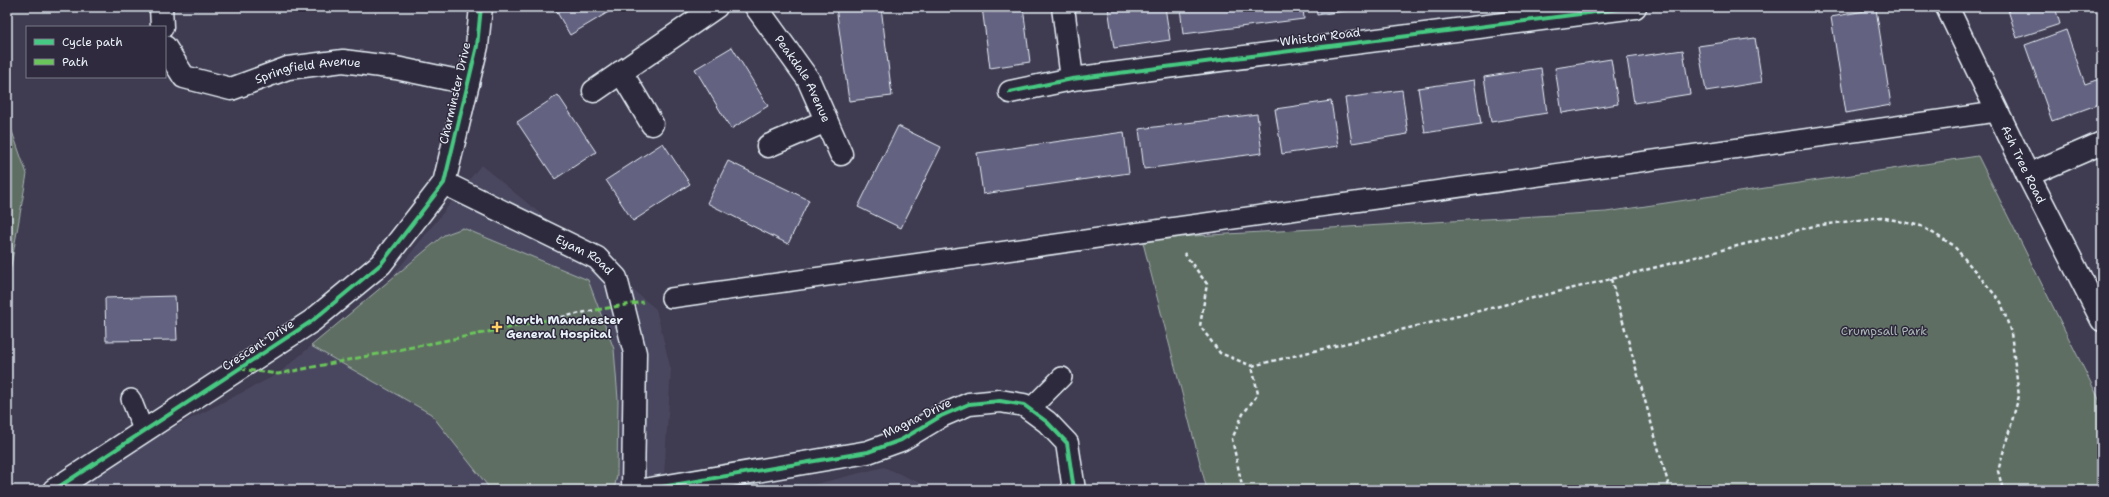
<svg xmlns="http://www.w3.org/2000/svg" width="2109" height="497" viewBox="0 0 2109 497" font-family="'Shantell Sans',sans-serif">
<rect width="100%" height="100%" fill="#3f3b51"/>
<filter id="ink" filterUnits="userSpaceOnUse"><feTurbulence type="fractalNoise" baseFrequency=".025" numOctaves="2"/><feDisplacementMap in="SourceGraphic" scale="8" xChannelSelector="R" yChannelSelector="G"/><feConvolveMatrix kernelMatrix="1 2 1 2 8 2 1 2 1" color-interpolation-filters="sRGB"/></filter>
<g filter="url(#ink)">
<g fill="#4a475f">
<path d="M481 165 656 309 671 370 663 490H51L278 374 391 278Z"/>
<path d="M884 467 934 489 792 490Z"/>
</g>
<g fill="#5f6e64" stroke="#a4b0ae">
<path d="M7 117 27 174 7 289Z"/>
<path d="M1978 156 2102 405V490H1207L1142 239 1606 212Z"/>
<path d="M463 228 588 280 614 349 618 399 617 475 614 490H491L431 414 311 346 444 235Z"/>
</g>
<g fill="#646280" stroke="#e8f1f8">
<path d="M554 7H617L570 35Z"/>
<path d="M836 7H881L892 96 849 101Z"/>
<path d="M982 7H1023L1030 62 990 68Z"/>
<path d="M1108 7H1165L1170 40 1114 48Z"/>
<path d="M1180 7H1303L1304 19 1183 34Z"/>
<path d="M1316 7H1372L1317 15Z"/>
<path d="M2007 7H2055L2060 24 2017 38Z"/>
<path d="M1876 9 1891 105 1846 113 1831 17Z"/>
<path d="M2066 30 2085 84 2102 78V103L2052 121 2025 45Z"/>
<path d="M1755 38 1762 82 1706 91 1698 46Z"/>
<path d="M732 47 768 106 731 129 695 69Z"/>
<path d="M1683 50 1690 94 1634 103 1627 58Z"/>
<path d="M1611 59 1618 104 1562 113 1555 68Z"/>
<path d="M1541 68 1547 113 1491 122 1484 77Z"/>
<path d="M1474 80 1481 124 1425 133 1418 88Z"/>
<path d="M1402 90 1408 134 1352 143 1345 98Z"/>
<path d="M558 95 596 152 555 179 517 122Z"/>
<path d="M1331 101 1338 146 1282 154 1275 109Z"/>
<path d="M1257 114 1262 153 1144 169 1139 129Z"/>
<path d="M898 126 941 147 901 228 858 207Z"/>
<path d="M1124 132 1129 173 983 194 977 153Z"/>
<path d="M663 143 690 184 633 221 606 180Z"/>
<path d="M728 161 809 200 788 244 707 203Z"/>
<path d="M175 296 177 340 106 341 105 298Z"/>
</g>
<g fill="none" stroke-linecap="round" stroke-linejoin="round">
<g stroke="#e8f1f8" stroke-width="22">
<g id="lane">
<path d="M671 298 1996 112"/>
<path d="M131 399 144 432"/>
<path d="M1030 409 1062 377"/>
</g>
</g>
<g stroke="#e8f1f8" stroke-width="25">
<g id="street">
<path d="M161 7 162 27"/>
<path id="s1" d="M756 7 808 79 841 154"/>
<path d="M1063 7 1072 79"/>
<path id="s2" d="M165 47 184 77 231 89 288 68 343 61 396 68 468 83"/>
<path d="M621 72 652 124"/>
<path d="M594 91 716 7"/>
<path d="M1010 92 1072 79 1635 7"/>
<path d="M768 146 826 121"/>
<path d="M2028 175 2102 143"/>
<path id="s3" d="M444 183 597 258 616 278 635 353 633 490"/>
<path d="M54 490 312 321 381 264 444 183 477 46 481 7"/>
<path d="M644 490 868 452 901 440 941 416 969 404 1000 401 1024 405 1047 422 1067 443 1074 490"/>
</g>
</g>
<g stroke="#e8f1f8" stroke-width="25">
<g id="secondary">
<path id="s4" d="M1947 7 2028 175 2102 320"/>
</g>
</g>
<g stroke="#e8f1f8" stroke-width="2.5" stroke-dasharray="4 3" stroke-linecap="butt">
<path d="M1184 253 1207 284 1200 326 1220 353 1252 366"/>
<path d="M1611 279 1670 490"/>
<path d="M548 320 595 310"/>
<path d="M1243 490 1232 439 1243 414 1258 394 1252 366 1611 279 1814 226 1881 217 1921 226 1953 245 2001 302 2011 333 2019 396 1998 471 2003 490"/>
</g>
<use href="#lane" stroke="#2f2a3d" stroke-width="19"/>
<use href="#street" stroke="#2f2a3d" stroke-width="22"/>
<use href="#secondary" stroke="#2f2a3d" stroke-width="22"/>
<g stroke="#6ac65a" stroke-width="3" stroke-dasharray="6 3" stroke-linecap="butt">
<path d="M596 310 643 302"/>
<path d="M240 369 278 374 548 320"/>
</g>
<g stroke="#2f2a3d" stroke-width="6">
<g id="cycleway">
<path d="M1010 92 1072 79 1635 7"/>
<path d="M54 490 312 321 381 264 444 183 477 46 481 7"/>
<path d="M644 490 868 452 901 440 941 416 969 404 1000 401 1024 405 1047 422 1067 443 1074 490"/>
</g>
</g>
<use href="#cycleway" stroke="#46c982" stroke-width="4"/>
</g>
</g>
<path fill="#ffd166" stroke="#2f2a3d" stroke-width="1.5" d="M495 321h4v4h4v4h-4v4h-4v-4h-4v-4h4z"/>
<g text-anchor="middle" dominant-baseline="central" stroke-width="3" stroke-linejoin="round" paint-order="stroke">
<g font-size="12" fill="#e8f1f8" stroke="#2f2a3d">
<text transform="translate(1320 37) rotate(-7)">Whiston Road</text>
<text stroke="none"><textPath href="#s2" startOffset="164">Springfield Avenue</textPath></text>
<text stroke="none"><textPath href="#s1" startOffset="86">Peakdale Avenue</textPath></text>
<text transform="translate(455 93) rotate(-77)">Charminster Drive</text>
<text stroke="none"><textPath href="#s4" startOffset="175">Ash Tree Road</textPath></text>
<text stroke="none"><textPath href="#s3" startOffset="158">Eyam Road</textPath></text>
<text transform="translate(258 345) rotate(-33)">Crescent Drive</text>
<text transform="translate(917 418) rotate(-26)">Magna Drive</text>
</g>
<g font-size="12" font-weight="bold" fill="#e8f1f8" stroke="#2f2a3d" text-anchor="start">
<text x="506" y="320">North Manchester<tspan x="506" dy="14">General Hospital</tspan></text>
</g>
<g font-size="12" fill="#aab6b5" stroke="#2f2a3d">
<text x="1884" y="331">Crumpsall Park</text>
</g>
</g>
<rect width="2109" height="497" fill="none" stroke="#2f2a3d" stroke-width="24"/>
<rect x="12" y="12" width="2085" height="473" fill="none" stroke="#e8f1f8" stroke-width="1.5" filter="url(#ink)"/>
<rect x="26" y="26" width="140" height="52" fill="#2f2a3d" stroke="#797a88"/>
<rect x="34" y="39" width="20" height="6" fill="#46c982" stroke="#797a88"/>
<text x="62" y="46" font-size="12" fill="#e8f1f8">Cycle path</text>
<rect x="34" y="59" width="20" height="6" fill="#6ac65a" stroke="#797a88"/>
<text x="62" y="66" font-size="12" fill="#e8f1f8">Path</text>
</svg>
